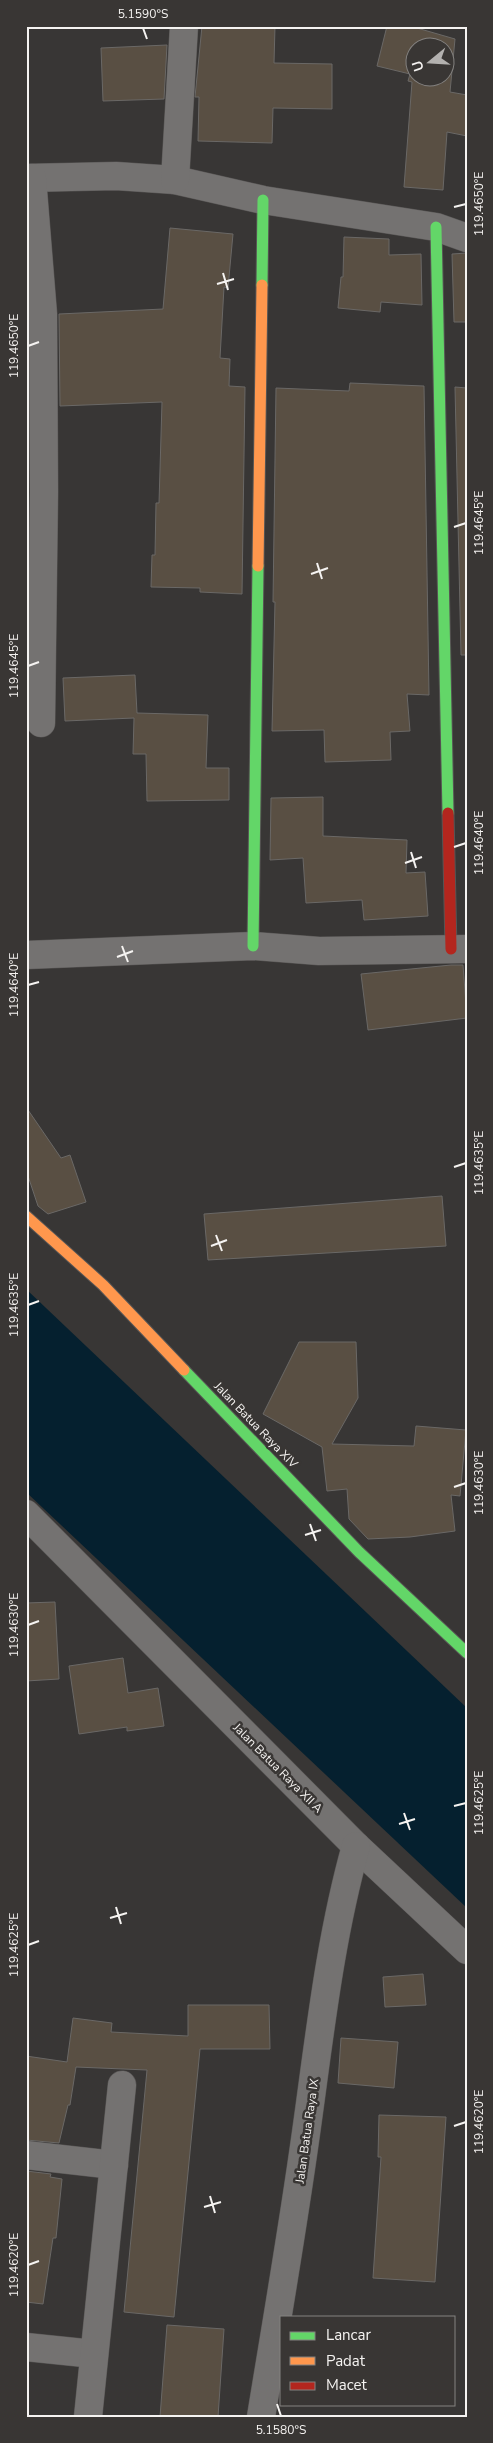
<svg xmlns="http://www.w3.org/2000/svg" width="493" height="2443" viewBox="0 0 493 2443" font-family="'Nunito Sans',sans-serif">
<rect width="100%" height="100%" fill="#383635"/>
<path fill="#05202f" d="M26 1289 467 1708V1908L26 1492Z"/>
<g fill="#594f43" stroke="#6a6866" fill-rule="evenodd">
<path d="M202 26H275L274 63 332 64V109L273 108 272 143 198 141 199 97H195Z"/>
<path d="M387 26H410L455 39 450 92 467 95V136L447 132 443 190 404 187 412 82 408 81 410 74 377 66ZM416 48H446V78H416Z"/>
<path d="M167 45 164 99 103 101 101 48Z"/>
<path d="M170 228 233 234 228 288 224 287 220 358 230 359 229 386 245 387 242 594 200 592V588L151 587 152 555H155L156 503H159L162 402 60 406 59 314 163 309Z"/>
<path d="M344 237 389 239V255L421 254 422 305 381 302 380 312 338 308 341 277H343Z"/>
<path d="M467 253V322H454L452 254Z"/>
<path d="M350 383 424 386 429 695 407 694 410 731 390 732 391 760 325 762 324 730 272 731 275 602H273L276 388 349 391Z"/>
<path d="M455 387 467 388V655H461Z"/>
<path d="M135 675 137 713 208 715 206 768H229V800L147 801 146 754H133L134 718 65 721 63 678Z"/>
<path d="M323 797V836L407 840 406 873 425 872 428 916 364 920 362 900 306 903 303 858 270 860 271 798Z"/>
<path d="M451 965H463L467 1018 368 1030 361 974Z"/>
<path d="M26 1107 61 1158 70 1155 86 1202 48 1214 38 1206 26 1170Z"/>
<path d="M442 1196 446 1246 208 1260 204 1214Z"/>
<path d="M299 1342H356L358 1398 332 1444 414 1446 416 1426 466 1430 460 1496 451 1495 455 1531 410 1537 368 1539 349 1519 347 1489 327 1491 322 1447 263 1414Z"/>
<path d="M55 1602 59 1679 26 1681V1603Z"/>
<path d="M123 1658 128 1693 158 1688 164 1726 127 1731V1727L79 1734 69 1666Z"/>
<path d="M423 1974 426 2005 385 2007 383 1977Z"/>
<path d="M188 2005H269L270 2049H200L174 2317 124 2312 147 2070 76 2067 70 2105H68L59 2143 26 2140V2056L67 2062 73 2018 112 2023 111 2032 188 2036Z"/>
<path d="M341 2038 398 2042 394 2088 338 2083Z"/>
<path d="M379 2115 446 2117 435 2282 373 2278 381 2157H378Z"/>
<path d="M26 2171 51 2174 50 2177 62 2179 56 2238H53L43 2304 26 2302Z"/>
<path d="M167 2325 224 2329 218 2417H160Z"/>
</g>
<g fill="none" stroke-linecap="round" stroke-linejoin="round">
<g stroke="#575554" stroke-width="29">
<g id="street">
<path d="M26 178 116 176 175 180 263 200 436 227 467 238"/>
<path d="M32 178 43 314 44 492 41 723"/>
<path d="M175 180 184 26"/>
<path d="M26 955 253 946 319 951 467 949"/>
<path d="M26 1514 356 1846 467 1950"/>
<path d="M26 2155 114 2165"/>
<path d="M26 2347 94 2354"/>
<path d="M88 2417 122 2085"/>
<path d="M261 2417C276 2325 292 2233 305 2140 319 2042 329 1942 356 1846"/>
</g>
</g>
<g stroke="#575554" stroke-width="13">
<g id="fast">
<path d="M436 227 448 813"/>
<path d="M262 285 263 200"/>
<path d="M253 946 258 566"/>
<path d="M184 1370 359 1552 467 1653"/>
</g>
</g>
<g stroke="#575554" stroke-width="13">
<g id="slow">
<path d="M258 566 262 285"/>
<path d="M26 1216 103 1285 184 1370"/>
</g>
</g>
<g stroke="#575554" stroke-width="13">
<path id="jam" d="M448 813 451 949"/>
</g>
<use href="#street" stroke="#747271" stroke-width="28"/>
<use href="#fast" stroke="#63d668" stroke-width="11"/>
<use href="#slow" stroke="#ff974d" stroke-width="11"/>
<use href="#jam" stroke="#b3261e" stroke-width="11"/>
</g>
<path fill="none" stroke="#f5f3f1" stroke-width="2" d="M143 28 147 39M454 207 466 204M223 273 228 290M217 284 234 279M28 346 39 342M454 527 466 523M317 563 322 579M311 574 328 568M28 666 39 662M454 847 466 843M411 852 416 868M405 863 422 857M122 946 128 962M117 957 133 951M28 985 39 982M454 1167 466 1163M216 1235 222 1251M211 1246 227 1240M28 1305 39 1301M454 1487 466 1483M310 1524 316 1541M305 1535 321 1530M28 1625 39 1621M454 1806 466 1803M404 1813 410 1830M399 1824 415 1819M116 1907 121 1924M110 1918 127 1913M28 1945 39 1941M454 2126 466 2122M210 2196 215 2213M204 2207 221 2202M28 2265 39 2261M277 2404 281 2416"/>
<g text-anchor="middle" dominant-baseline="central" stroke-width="5" stroke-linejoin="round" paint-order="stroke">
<g font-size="12" fill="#f5f3f1" stroke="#393634">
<text transform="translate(256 1425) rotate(46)">Jalan Batua Raya XIV</text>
<text transform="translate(278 1768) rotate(45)">Jalan Batua Raya XII A</text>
<text transform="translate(307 2131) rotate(-82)">Jalan Batua Raya IX</text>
</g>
</g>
<rect width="493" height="2443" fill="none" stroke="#393634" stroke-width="55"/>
<rect x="280" y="2316" width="175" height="90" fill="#393634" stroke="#848280"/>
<rect x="290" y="2332" width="25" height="8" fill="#63d668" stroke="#848280"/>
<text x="326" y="2340" font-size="15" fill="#f5f3f1">Lancar</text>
<rect x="290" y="2357" width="25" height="8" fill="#ff974d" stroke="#848280"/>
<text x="326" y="2366" font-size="15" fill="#f5f3f1">Padat</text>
<rect x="290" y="2382" width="25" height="8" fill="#b3261e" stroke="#848280"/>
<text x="326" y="2390" font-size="15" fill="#f5f3f1">Macet</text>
<g transform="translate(430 62) rotate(252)"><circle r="24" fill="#393634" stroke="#848280"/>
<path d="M0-4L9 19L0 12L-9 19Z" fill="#b3b1af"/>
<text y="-8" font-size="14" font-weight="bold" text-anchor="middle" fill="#f5f3f1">U</text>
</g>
<rect x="28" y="28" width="438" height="2388" fill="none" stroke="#f5f3f1" stroke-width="2"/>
<g font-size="12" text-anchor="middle" fill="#f5f3f1">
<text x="143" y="18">5.1590°S</text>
<text transform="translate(479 204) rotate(-90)" y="4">119.4650°E</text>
<text transform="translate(14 346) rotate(-90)" y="4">119.4650°E</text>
<text transform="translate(479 523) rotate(-90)" y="4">119.4645°E</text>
<text transform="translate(14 666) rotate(-90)" y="4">119.4645°E</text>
<text transform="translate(479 843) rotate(-90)" y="4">119.4640°E</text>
<text transform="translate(14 985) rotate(-90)" y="4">119.4640°E</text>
<text transform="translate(479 1163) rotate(-90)" y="4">119.4635°E</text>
<text transform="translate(14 1305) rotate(-90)" y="4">119.4635°E</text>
<text transform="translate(479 1483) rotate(-90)" y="4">119.4630°E</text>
<text transform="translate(14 1625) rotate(-90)" y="4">119.4630°E</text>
<text transform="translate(479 1803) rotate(-90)" y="4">119.4625°E</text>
<text transform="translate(14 1945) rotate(-90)" y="4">119.4625°E</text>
<text transform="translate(479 2122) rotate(-90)" y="4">119.4620°E</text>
<text transform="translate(14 2265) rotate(-90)" y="4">119.4620°E</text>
<text x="281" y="2434">5.1580°S</text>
</g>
</svg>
